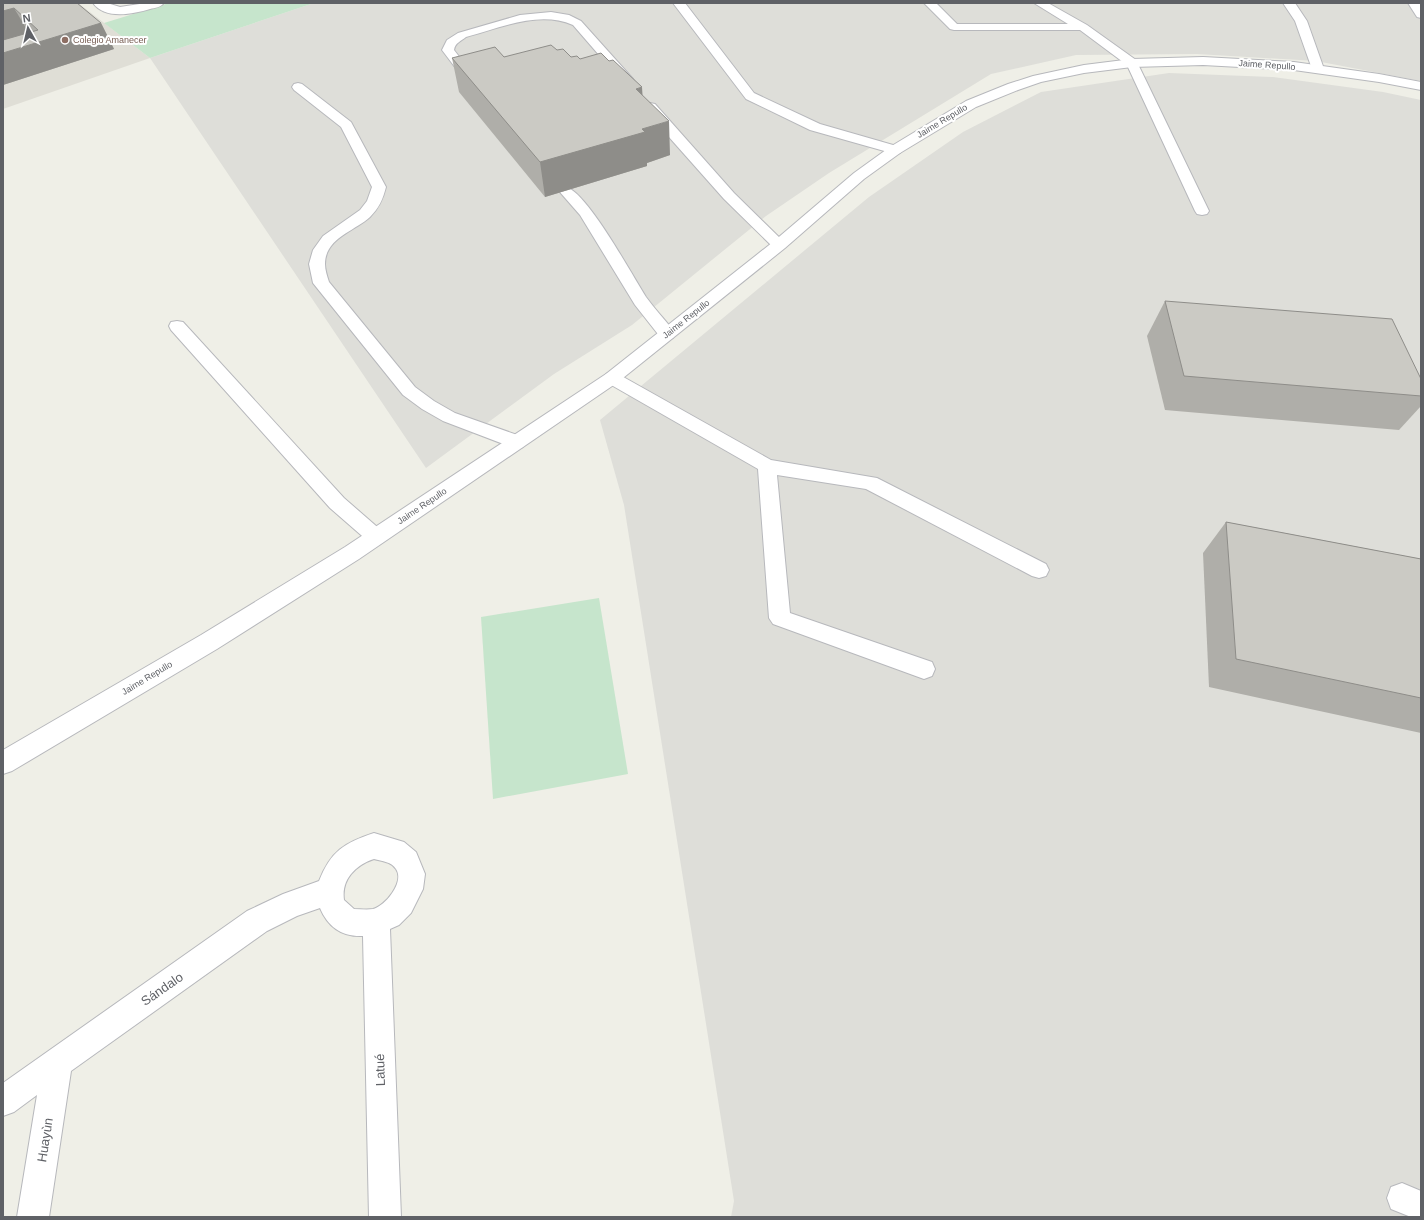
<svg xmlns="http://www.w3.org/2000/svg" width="1424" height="1220" viewBox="0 0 1424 1220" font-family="Arial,sans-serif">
<rect width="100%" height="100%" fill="#efefe7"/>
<g fill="#deded9">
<path d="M314 3H1421V81L1316 61 1197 54 1076 55 991 74 829 173 766 216 632 325 554 374 426 468 150 58Z"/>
<path d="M1169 73 1273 77 1383 92 1421 100V1217H731L734 1201 624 505 600 420 869 197 963 132 1041 92Z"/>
</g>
<path fill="#dfded6" d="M22 3H78L150 58 3 109V8Z"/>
<g fill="#c6e5cc">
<path d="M169 3H314L150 58 104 23Z"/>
<path d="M599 598 628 774 493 799 481 617Z"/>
</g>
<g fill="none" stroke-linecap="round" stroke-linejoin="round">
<g stroke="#b7b8bc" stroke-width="2">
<g id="lane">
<path d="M673 3H685L754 93 820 124 900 147 902 150 900 153 895 154 810 130 746 99Z"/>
<path d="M924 3H936L957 24H1068L1034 3H1048L1087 25 1136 60 1209 211 1207 214 1202 215 1197 214 1195 211 1127 65 1080 30H954L950 29Z"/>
<path d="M1283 3H1295L1307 21 1324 69 1322 72H1314L1312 69 1295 21Z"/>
<path d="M1408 3H1420L1421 18 1417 17Z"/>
<path d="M551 12 569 15 581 21 633 79 635 82 633 85H625L573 25C539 10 500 28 466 37 461 41 455 43 454 50L477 80 475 83H467L442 50 447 40 458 33 520 15Z"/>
<path d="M298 83 302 84 351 122 386 187C383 199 379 208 370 217 355 231 325 238 325 264 325 270 327 276 329 282L415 387 434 401 455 413 523 437 526 442 523 447 517 449 511 447 443 421 422 409 403 395 313 283 309 264 313 250 323 236 360 210 367 201 372 187 341 127 294 90 292 87 294 84Z"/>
<path d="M650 103 655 104 734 193 784 242 787 245 784 248 779 250 774 248 724 199 645 110 644 107 645 104Z"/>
<path d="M566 187C587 192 632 275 646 297 654 308 664 319 673 330L675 334 673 338 667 339 661 338 635 305 580 215 559 191 561 188Z"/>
<path d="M177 321 183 322 344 498 383 532 386 537 383 542 376 545 369 542 330 508 171 330 169 326 171 322Z"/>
<path d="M612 372 618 374 771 460 877 478 1046 564 1049 570 1046 576 1039 578 1032 576 866 489 777 475 790 613 932 662 935 669 932 676 924 679 773 624 769 618 758 469 606 382 603 378 606 374Z"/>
<path d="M1402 1183 1421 1191V1217H1411L1391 1209 1387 1198 1391 1187Z"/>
</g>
</g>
<g stroke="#b7b8bc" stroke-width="2">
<g id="street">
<path d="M93 3H107L120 7 146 3H164C161 7 155 8 150 9 133 14 105 20 93 3Z"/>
<path d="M1203 57 1294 62 1379 74 1421 82V90L1379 82 1294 70 1203 65 1132 67 1084 73 1041 82 1018 90 976 107 900 153 864 179 785 248 618 382 359 559 217 649 12 771 3 774V750L201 635 345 547 606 374 773 242 854 173 890 147 966 101 1008 84 1033 76 1084 65 1132 59Z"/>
<path d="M374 833 404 842 416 852 425 874 423 889 411 913 399 925 390 929 401 1217H369L363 936C342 937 328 927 320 908L297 916 267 931 71 1071 49 1217H17L37 1095 14 1112 3 1116V1083L247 911 283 894 319 881C331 851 344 843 374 833ZM374 859C382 861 392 862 396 869 405 882 385 906 373 909 367 910 360 909 354 909L344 900C341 879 356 865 374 859Z"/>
</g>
</g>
<use href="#lane" fill="#fff" fill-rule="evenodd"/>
<use href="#street" fill="#fff" fill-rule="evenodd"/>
</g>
<g fill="#afaea9">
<path d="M3 3 101 23 114 49 3 85Z"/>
<path d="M557 50 571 57 580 59 642 96 670 155 647 163V166L545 197 459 92 452 58 504 57Z"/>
<path d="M1165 301 1421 379V406L1399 430 1165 410 1147 336Z"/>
<path d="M1226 522 1421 559V733L1209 687 1203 553Z"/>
</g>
<g fill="#8e8d89">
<path d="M14 8 29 33 3 41V11Z"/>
<path d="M101 23 114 49 3 85V53Z"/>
<path d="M642 87 644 121 636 89Z"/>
<path d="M669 121 670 155 647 163V166L545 197 540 162 642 129Z"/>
</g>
<g fill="#cbcac4" stroke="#8e8d89">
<path d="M3 3H77L101 23 3 53V40L38 30 14 8 3 11Z"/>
<path d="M551 45 557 50 563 49 571 57 577 56 580 59 601 53 609 61 613 60 642 87 636 89 669 121 642 129 645 132 540 162 452 58 495 47 504 57Z"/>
<path d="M1165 301 1392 319 1421 379V396L1184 376Z"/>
<path d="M1226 522 1421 559V698L1236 659Z"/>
</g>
<circle fill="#8d6e63" stroke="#fff" stroke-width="1.5" cx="65" cy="40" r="4"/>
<g text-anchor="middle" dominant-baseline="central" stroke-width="4" stroke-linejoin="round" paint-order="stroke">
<g font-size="9" fill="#785e54" stroke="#fff" text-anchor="start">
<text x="73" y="40">Colegio Amanecer</text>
</g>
<g font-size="9" fill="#5f6166" stroke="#fff">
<text transform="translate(1267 65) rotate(4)">Jaime Repullo</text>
<text transform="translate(942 121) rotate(-31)">Jaime Repullo</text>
<text transform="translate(686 319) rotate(-38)">Jaime Repullo</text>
<text transform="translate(422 506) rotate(-34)">Jaime Repullo</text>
<text transform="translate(147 678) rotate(-31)">Jaime Repullo</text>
</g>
<g font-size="13" fill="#5f6166" stroke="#fff">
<text transform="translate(162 989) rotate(-35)">Sándalo</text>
<text transform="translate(380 1070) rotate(-92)">Latué</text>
<text transform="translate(45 1140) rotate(-81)">Huayùn</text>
</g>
</g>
<rect width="1424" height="1220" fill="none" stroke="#5f6166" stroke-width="8"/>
<g transform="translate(28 28) rotate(352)" stroke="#ffffff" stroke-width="3" paint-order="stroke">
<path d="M0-3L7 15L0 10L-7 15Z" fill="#5f6166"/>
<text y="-6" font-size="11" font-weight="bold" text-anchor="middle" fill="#5f6166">N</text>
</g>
</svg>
